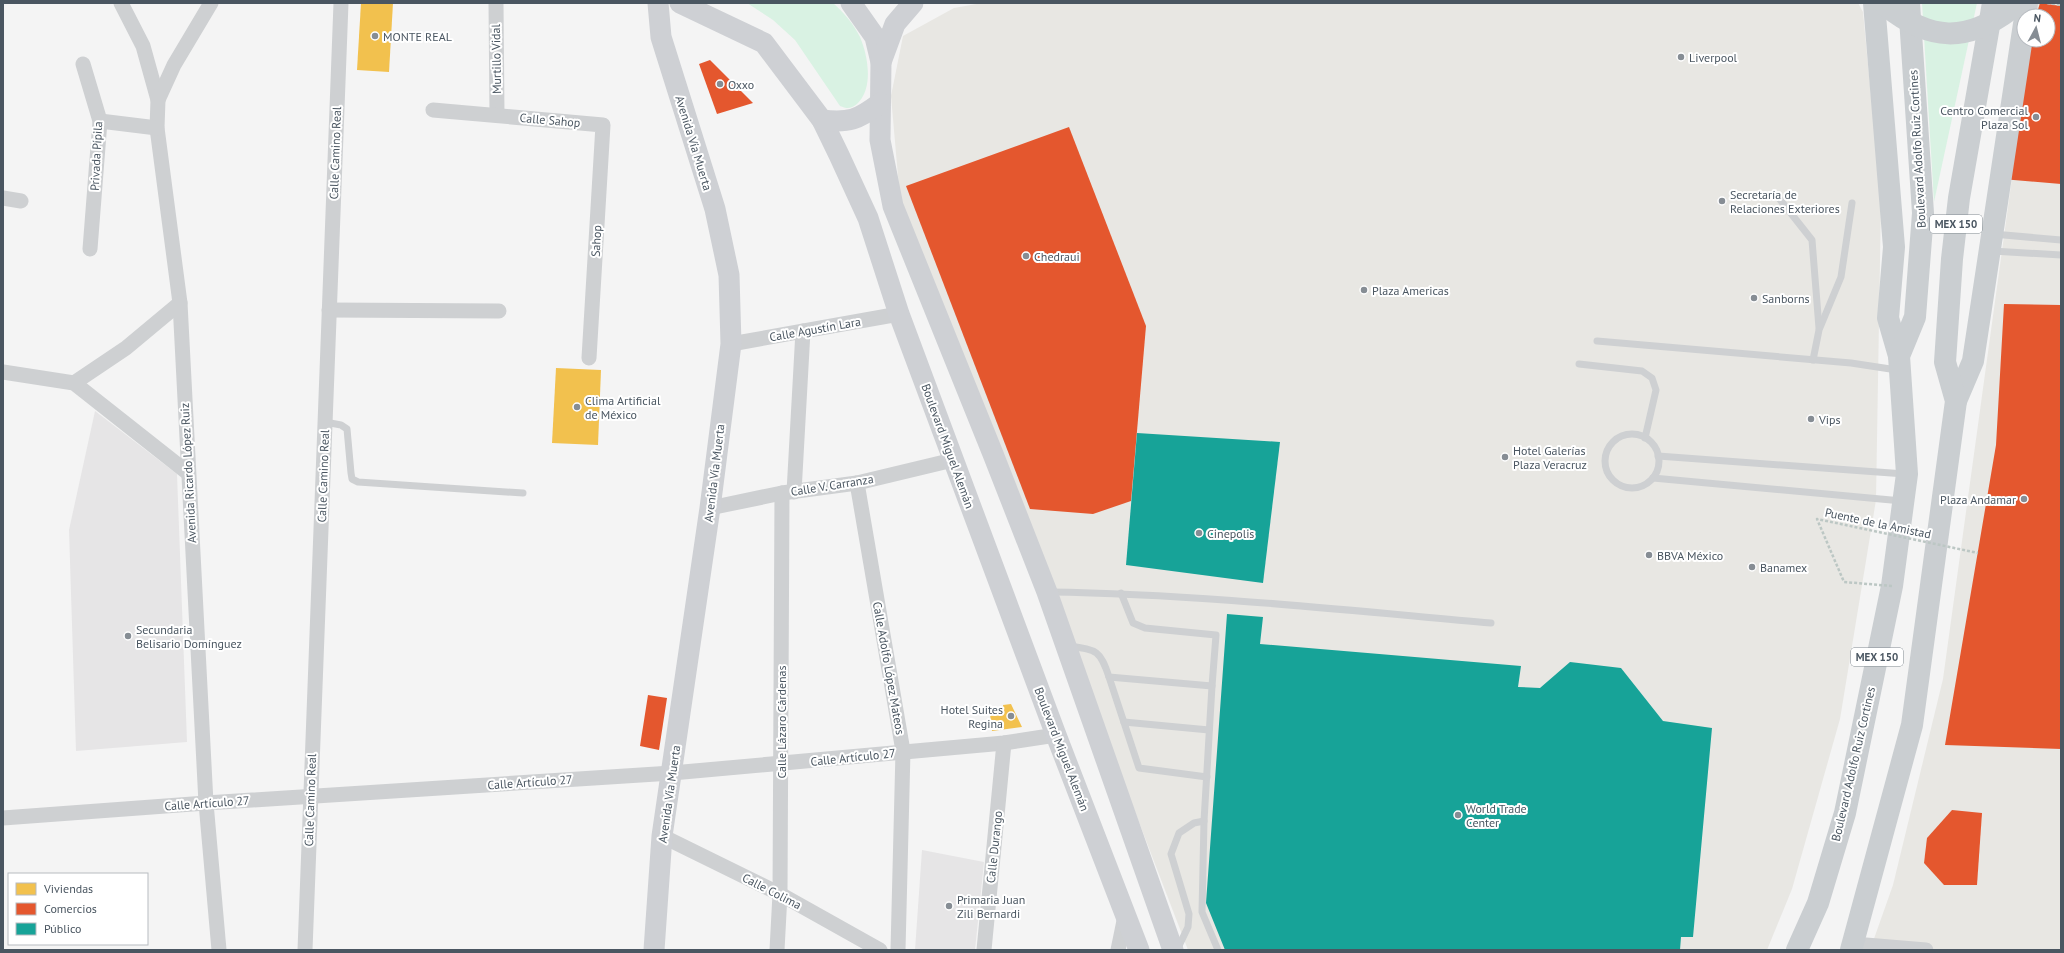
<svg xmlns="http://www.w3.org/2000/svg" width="2064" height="953" viewBox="0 0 2064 953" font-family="'PT Sans',sans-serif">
<rect width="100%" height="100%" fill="#f4f4f4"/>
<g fill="#e8e7e3">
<path d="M982 3H1858L1863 12 1881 201 1876 500 1840 719 1792 889 1767 950H1188L900 199 891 96 903 36 954 8Z"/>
<path d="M2034 3H2061V950H1870L1893 885 1943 679 2031 40H2048V16H2034Z"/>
</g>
<g fill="#e6e5e6">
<path d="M95 411 177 474 187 742 76 751 69 530Z"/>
<path d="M922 850 984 862 975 950H915Z"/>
</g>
<g fill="#d9f2e3">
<path d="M747 3H833C844 13 853 23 860 37 868 56 874 88 857 104 851 109 847 109 840 106L795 40 773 20Z"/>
<path d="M1922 3H1977L1934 202Z"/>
</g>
<g fill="#f2c14e">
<path d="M361 3H393L389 72 357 70Z"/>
<path d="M556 368 601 370 598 445 552 443Z"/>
<path d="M1011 704 1022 727 992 731 990 714 1004 713 1003 705Z"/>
</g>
<g fill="#e4572e">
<path d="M2040 3 2061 6V184L2002 179 2028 40H2048V16H2036Z"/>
<path d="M710 60 753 103 717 114 699 64Z"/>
<path d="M1069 127 1146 326 1131 501 1093 514 1030 509 906 186Z"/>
<path d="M2004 304 2061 305V749L1945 745 1996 445Z"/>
<path d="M648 695 667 698 659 750 640 746Z"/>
<path d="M1952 810 1982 813 1977 885H1944L1924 863 1927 838Z"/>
</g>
<g fill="#17a398">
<path d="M1137 433 1280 442 1263 583 1126 565Z"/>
<path d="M1227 614 1263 617 1260 644 1521 666 1518 687 1540 688 1570 662 1621 668 1663 721 1712 728 1693 937H1681L1680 950H1225L1206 903Z"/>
</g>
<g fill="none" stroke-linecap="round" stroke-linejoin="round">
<path stroke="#bcc7c4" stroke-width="2.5" stroke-dasharray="3 2" stroke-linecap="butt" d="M2047 3 2061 5"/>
<g stroke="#ced0d2" stroke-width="7">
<path d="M1778 197 1812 240 1819 328"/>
<path d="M1993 234 2061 240"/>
<path d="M1992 251 2061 255"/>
<path d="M1597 341 1851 363 1897 370"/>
<path d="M1813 360 1819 330 1841 277 1852 203"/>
<path d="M1579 364 1642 371 1652 378 1656 390 1645 438"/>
<path d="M325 422 341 425 347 429 351 473 352 479 358 482 523 493"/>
<circle cx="1632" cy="461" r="27"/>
<path d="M1658 456 1905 474"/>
<path d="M1653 478 1902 501"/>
<path d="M1049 592C1197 594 1344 610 1491 623"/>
<path d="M1121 593 1133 623 1145 628 1216 635 1212 686"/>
<path d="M1069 646C1097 650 1100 650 1109 677L1212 686 1204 821 1202 912 1218 950"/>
<path d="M1109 677 1139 768 1207 777"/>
<path d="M1124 722 1209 730"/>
<path d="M1177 950 1188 927 1189 914 1171 854 1179 833 1194 823 1204 821"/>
</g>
<g stroke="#ced0d2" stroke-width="15">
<path d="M121 3 143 46 158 100 157 128 180 303 206 803 219 950"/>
<path d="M496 3 497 115"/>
<path d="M83 64 100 121 90 249"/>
<path d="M158 100 174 65 211 3"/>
<path d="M433 110 603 125 589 358"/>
<path d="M100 121 157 128"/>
<path d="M3 198 21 201"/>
<path d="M329 310 499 311"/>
<path d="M731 344 899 314"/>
<path d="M3 372 74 383 188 473"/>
<path d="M74 383 126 348 180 303"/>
<path d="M857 483 903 751 898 950"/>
<path d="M794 492 803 331"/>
<path d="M710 508 782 493 857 483 953 460"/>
<path d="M3 818 206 803 672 773 1004 743 1056 735"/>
<path d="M662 836 780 894 880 950"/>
<path d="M1854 944 1926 950"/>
<path d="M305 950 341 3"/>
<path d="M777 950 780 894 782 493"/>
<path d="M984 950 1004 743"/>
<path d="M1118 950 1125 916"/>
</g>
<g stroke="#ced0d4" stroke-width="21">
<path d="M680 3 764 43 822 120 839 155 868 218 899 314 1056 735 1139 950"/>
<path d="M851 3 875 37 881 62 880 140 893 206 993 454 1047 592 1173 950"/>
<path d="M881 62 895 24 913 3"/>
<path d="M822 120C849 123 858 120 880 103"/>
<path d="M654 950 662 836 710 508 731 344 729 275 715 209 661 37 658 3"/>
</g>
<g stroke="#caced1" stroke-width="22">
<path d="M1874 3 1894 247 1888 318 1899 356"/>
<path d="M2025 16 2027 3"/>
<path d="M1956 401 1973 361 2024 24"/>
<path d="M1797 950 1818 903 1845 813 1892 586 1907 474 1899 356 1915 317 1923 213 1909 3"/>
<path d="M1851 950 1912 725 1956 401 1945 362 1952 259 1959 198 1993 3"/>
</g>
<path stroke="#bcc7c4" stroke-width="2.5" stroke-dasharray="3 2" stroke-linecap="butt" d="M1892 586 1844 582 1817 519 1978 553"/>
<path stroke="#caced1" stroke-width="22" d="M1886 6C1930 41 1966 43 2011 9"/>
</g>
<g fill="#868d94" stroke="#fff" stroke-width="1.5">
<circle cx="375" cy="36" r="4"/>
<circle cx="1681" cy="57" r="4"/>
<circle cx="720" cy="84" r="4"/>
<circle cx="2036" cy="117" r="4"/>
<circle cx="1722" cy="201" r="4"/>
<circle cx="1026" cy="256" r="4"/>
<circle cx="1364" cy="290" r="4"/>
<circle cx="1754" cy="298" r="4"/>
<circle cx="577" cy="407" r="4"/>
<circle cx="1811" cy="419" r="4"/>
<circle cx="1505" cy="457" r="4"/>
<circle cx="2024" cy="499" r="4"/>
<circle cx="1199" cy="533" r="4"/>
<circle cx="1649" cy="555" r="4"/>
<circle cx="1752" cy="567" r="4"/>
<circle cx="128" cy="636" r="4"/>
<circle cx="1011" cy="716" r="4"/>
<circle cx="1458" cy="815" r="4"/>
<circle cx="949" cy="906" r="4"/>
</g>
<g text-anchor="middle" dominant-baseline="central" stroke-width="4" stroke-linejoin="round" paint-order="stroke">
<g fill="#fff" stroke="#808990" stroke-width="1">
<rect x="1930" y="215" width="52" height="18" rx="3"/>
<rect x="1851" y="648" width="52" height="18" rx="3"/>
</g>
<g font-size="11" font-weight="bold" fill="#4a5661">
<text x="1956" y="224">MEX 150</text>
<text x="1877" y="657">MEX 150</text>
</g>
<g font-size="12" fill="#4a5661" stroke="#fff" text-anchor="start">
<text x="383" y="36">MONTE REAL</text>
<text x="1689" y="57">Liverpool</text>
<text x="728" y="84">Oxxo</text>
<text x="2028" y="110" text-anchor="end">Centro Comercial<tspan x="2028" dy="14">Plaza Sol</tspan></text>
<text x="1730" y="194">Secretaría de<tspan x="1730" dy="14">Relaciones Exteriores</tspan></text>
<text x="1034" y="256">Chedraui</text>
<text x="1372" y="290">Plaza Americas</text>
<text x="1762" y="298">Sanborns</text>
<text x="585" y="400">Clima Artificial<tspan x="585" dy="14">de México</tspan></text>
<text x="1819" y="419">Vips</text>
<text x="1513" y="450">Hotel Galerías<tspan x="1513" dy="14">Plaza Veracruz</tspan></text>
<text x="2016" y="499" text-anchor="end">Plaza Andamar</text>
<text x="1207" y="533">Cinepolis</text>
<text x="1657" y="555">BBVA México</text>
<text x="1760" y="567">Banamex</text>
<text x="136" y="629">Secundaria<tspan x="136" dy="14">Belisario Domínguez</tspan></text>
<text x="1003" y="709" text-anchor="end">Hotel Suites<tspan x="1003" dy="14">Regina</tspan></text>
<text x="1466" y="808">World Trade<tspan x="1466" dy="14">Center</tspan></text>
<text x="957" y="899">Primaria Juan<tspan x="957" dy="14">Zili Bernardi</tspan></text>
</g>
<g font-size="12" fill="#4a5661" stroke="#fff">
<text transform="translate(496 59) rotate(-91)">Murtillo Vidal</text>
<text transform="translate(550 120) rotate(5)">Calle Sahop</text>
<text transform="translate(694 143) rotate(73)">Avenida Vía Muerta</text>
<text transform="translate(1917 149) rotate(-93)">Boulevard Adolfo Ruiz Cortines</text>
<text transform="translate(335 153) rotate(-88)">Calle Camino Real</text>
<text transform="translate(96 156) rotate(-87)">Privada Pípila</text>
<text transform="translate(596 241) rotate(-87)">Sahop</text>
<text transform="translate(815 329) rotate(-10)">Calle Agustín Lara</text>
<text transform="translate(948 446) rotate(70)">Boulevard Miguel Alemán</text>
<text transform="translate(188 473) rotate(-93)">Avenida Ricardo López Ruiz</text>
<text transform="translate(714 473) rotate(-83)">Avenida Vía Muerta</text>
<text transform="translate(323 476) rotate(-88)">Calle Camino Real</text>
<text transform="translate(832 485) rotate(-9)">Calle V. Carranza</text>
<text transform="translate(1878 523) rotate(12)">Puente de la Amistad</text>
<text transform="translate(889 668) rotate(80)">Calle Adolfo López Mateos</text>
<text transform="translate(781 722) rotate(-90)">Calle Lázaro Cárdenas</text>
<text transform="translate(1062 749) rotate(69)">Boulevard Miguel Alemán</text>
<text transform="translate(853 757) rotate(-6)">Calle Artículo 27</text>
<text transform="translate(1853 764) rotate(-77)">Boulevard Adolfo Ruiz Cortines</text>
<text transform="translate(530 782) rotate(-4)">Calle Artículo 27</text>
<text transform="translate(669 794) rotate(-82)">Avenida Vía Muerta</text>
<text transform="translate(310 800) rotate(-88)">Calle Camino Real</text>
<text transform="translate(207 803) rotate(-4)">Calle Artículo 27</text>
<text transform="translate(994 847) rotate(-84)">Calle Durango</text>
<text transform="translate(772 891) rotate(27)">Calle Colima</text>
</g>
</g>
<rect width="2064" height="953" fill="none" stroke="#4a5661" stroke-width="8"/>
<rect x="8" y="873" width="140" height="72" fill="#ffffff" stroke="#b7bbc0"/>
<rect x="16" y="883" width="20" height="12" fill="#f2c14e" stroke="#b7bbc0"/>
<text x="44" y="893" font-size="12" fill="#4a5661">Viviendas</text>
<rect x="16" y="903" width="20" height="12" fill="#e4572e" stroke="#b7bbc0"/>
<text x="44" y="913" font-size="12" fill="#4a5661">Comercios</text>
<rect x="16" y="923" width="20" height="12" fill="#17a398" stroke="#b7bbc0"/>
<text x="44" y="933" font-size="12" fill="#4a5661">Público</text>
<g transform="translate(2036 28) rotate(7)"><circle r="19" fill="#ffffff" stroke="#b7bbc0"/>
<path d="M0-3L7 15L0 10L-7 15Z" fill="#868d94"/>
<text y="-6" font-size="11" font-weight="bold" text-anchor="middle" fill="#4a5661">N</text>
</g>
</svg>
